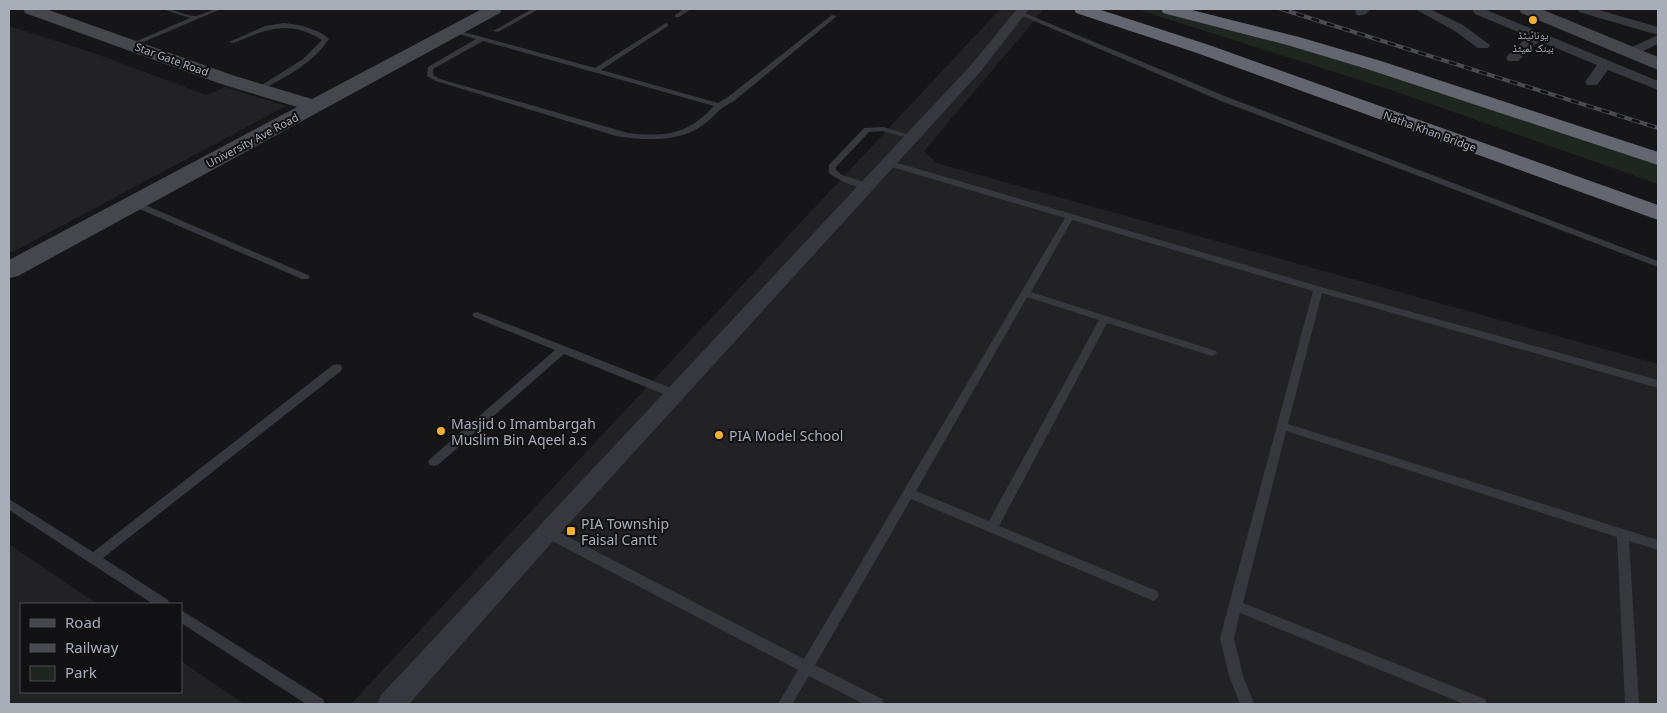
<svg xmlns="http://www.w3.org/2000/svg" width="1667" height="713" viewBox="0 0 1667 713" font-family="'Noto Sans','Noto Naskh Arabic',sans-serif">
<rect width="100%" height="100%" fill="#161618"/>
<g fill="#222225">
<path d="M1000 9H1044L924 151 936 163 1658 364V704H351Z"/>
<path d="M9 26 91 52 206 95 225 87 286 106 9 254Z"/>
<path d="M9 544 97 604H21V692H181V661L244 704H9Z"/>
</g>
<path fill="#1e261f" d="M1136 9H1158L1375 67 1658 162V184L1394 91Z"/>
<g fill="none" stroke-linecap="round" stroke-linejoin="round">
<g fill="#37383d" fill-rule="evenodd">
<path d="M162 9C173 8 183 15 194 16 202 16 211 8 221 9L134 46H130V44L190 18Z"/>
<path d="M532 9H539L498 32 493 31Z"/>
<path d="M684 9H691L679 17H675V15Z"/>
<path d="M1018 12H1022L1227 97 1658 261V267L1221 101 1018 14Z"/>
<path d="M832 15 837 16 734 101C719 108 715 116 703 125 681 142 643 141 616 136L436 81 427 76 428 67 476 39 451 32V30L453 29 595 68 666 23 668 24V26L601 70 718 103 728 97ZM483 41 714 106C687 135 666 137 628 133L440 79 433 75V69Z"/>
<path d="M284 23C300 25 317 28 329 39 313 63 288 76 263 89H259V87L303 59 322 40C289 19 267 29 234 43L229 42 265 26Z"/>
<path d="M883 127 916 137 912 139 883 131 869 132 836 167V170L842 175 870 184V188C857 189 839 181 829 173V165L864 128Z"/>
<path d="M885 161H891L1321 287 1658 380V388L1322 293 1288 424 1658 540V550L1629 541 1639 704H1625L1617 537 1286 431 1243 603 1485 699 1487 704H1464L1240 613 1234 638 1243 676 1254 704H1240L1229 676 1220 638 1313 291 1072 220 1031 292 1216 351 1217 353 1212 356 1107 323 999 526 1157 591 1159 595 1157 599 1153 601 1149 599 911 499 815 665 882 699 884 704H864L809 676 792 704H778L798 670 543 536 541 532 543 528 547 527 551 528 804 659 1065 218 885 165ZM1027 297 1099 320 989 521 916 491Z"/>
<path d="M130 201H136L308 275 310 277 308 279H302L130 205Z"/>
<path d="M477 312 679 391 680 394 679 397H671L564 354 438 465 434 466 430 465 428 462 430 459 555 350 474 317 472 315 474 313Z"/>
<path d="M337 364 341 365 342 368 341 371 103 558 168 600 169 604H153L9 510V499L93 552 333 365Z"/>
<path d="M181 610 323 699 325 704H306L181 623Z"/>
</g>
<g fill="#37383d" fill-rule="evenodd">
<path d="M1017 9H1029L981 71 555 539 409 704H377L381 695 971 65Z"/>
<path d="M1357 9H1371C1367 14 1363 16 1357 15L1355 12Z"/>
<path d="M1415 9H1430L1463 25 1490 45 1488 48H1478L1455 31Z"/>
<path d="M1474 9H1484L1658 81V90L1608 70 1597 85H1587L1585 82 1597 65 1539 41 1518 61H1508L1506 58 1508 55 1528 36 1475 14 1473 11Z"/>
<path d="M1577 9H1595L1658 27V35L1579 12Z"/>
<path d="M1658 35V44L1637 54 1630 50 1632 47Z"/>
</g>
<g fill="#45474d" fill-rule="evenodd">
<path d="M23 9H46L235 76 312 99 482 9H502L500 13 18 276 9 278V260L297 107 221 84 25 13Z"/>
<path d="M1519 9H1541L1658 57V70L1521 13Z"/>
</g>
<g fill="#63666e" fill-rule="evenodd">
<path d="M1074 9H1098L1209 45 1658 205V220L1197 53 1076 13Z"/>
<path d="M1161 9H1188L1299 37 1381 61 1658 152V165L1367 69 1287 45 1163 13Z"/>
</g>
<g stroke="#4a4c52" stroke-width="4">
<path id="rail" d="M1281 9 1658 128"/>
</g>
<use href="#rail" stroke="#111113" stroke-width="2.5" stroke-dasharray="8" stroke-linecap="butt"/>
</g>
<g fill="#f2b134" stroke="#111113" stroke-width="2">
<circle cx="1533" cy="20" r="5"/>
<circle cx="441" cy="431" r="5"/>
<circle cx="719" cy="435" r="5"/>
<rect x="566" y="526" width="10" height="10" rx="2.5"/>
</g>
<g text-anchor="middle" dominant-baseline="central" stroke-width="4" stroke-linejoin="round" paint-order="stroke">
<g font-size="11" fill="#a8adb8" stroke="#111113">
<text x="1533" y="34">یونائیٹڈ<tspan x="1533" dy="13">بینک لمیٹڈ</tspan></text>
</g>
<g font-size="11" fill="#a8adb8" stroke="#111113">
<text transform="translate(172 59) rotate(20)">Star Gate Road</text>
<text transform="translate(1430 131) rotate(20)">Natha Khan Bridge</text>
<text transform="translate(252 140) rotate(-28)">University Ave Road</text>
</g>
<g font-size="14" fill="#a8adb8" stroke="#111113" text-anchor="start">
<text x="451" y="423">Masjid o Imambargah<tspan x="451" dy="16">Muslim Bin Aqeel a.s</tspan></text>
<text x="729" y="435">PIA Model School</text>
<text x="581" y="523">PIA Township<tspan x="581" dy="16">Faisal Cantt</tspan></text>
</g>
</g>
<rect width="1667" height="713" fill="none" stroke="#a8adb8" stroke-width="20"/>
<rect x="20" y="603" width="162" height="90" fill="#111113" stroke="#4d4f55"/>
<rect x="30" y="619" width="25" height="8" fill="#45474d" stroke="#4d4f55"/>
<text x="65" y="628" font-size="15" fill="#a8adb8">Road</text>
<rect x="30" y="644" width="25" height="8" fill="#4a4c52" stroke="#4d4f55"/>
<text x="65" y="653" font-size="15" fill="#a8adb8">Railway</text>
<rect x="30" y="666" width="25" height="15" fill="#1e261f" stroke="#4d4f55"/>
<text x="65" y="678" font-size="15" fill="#a8adb8">Park</text>
</svg>
